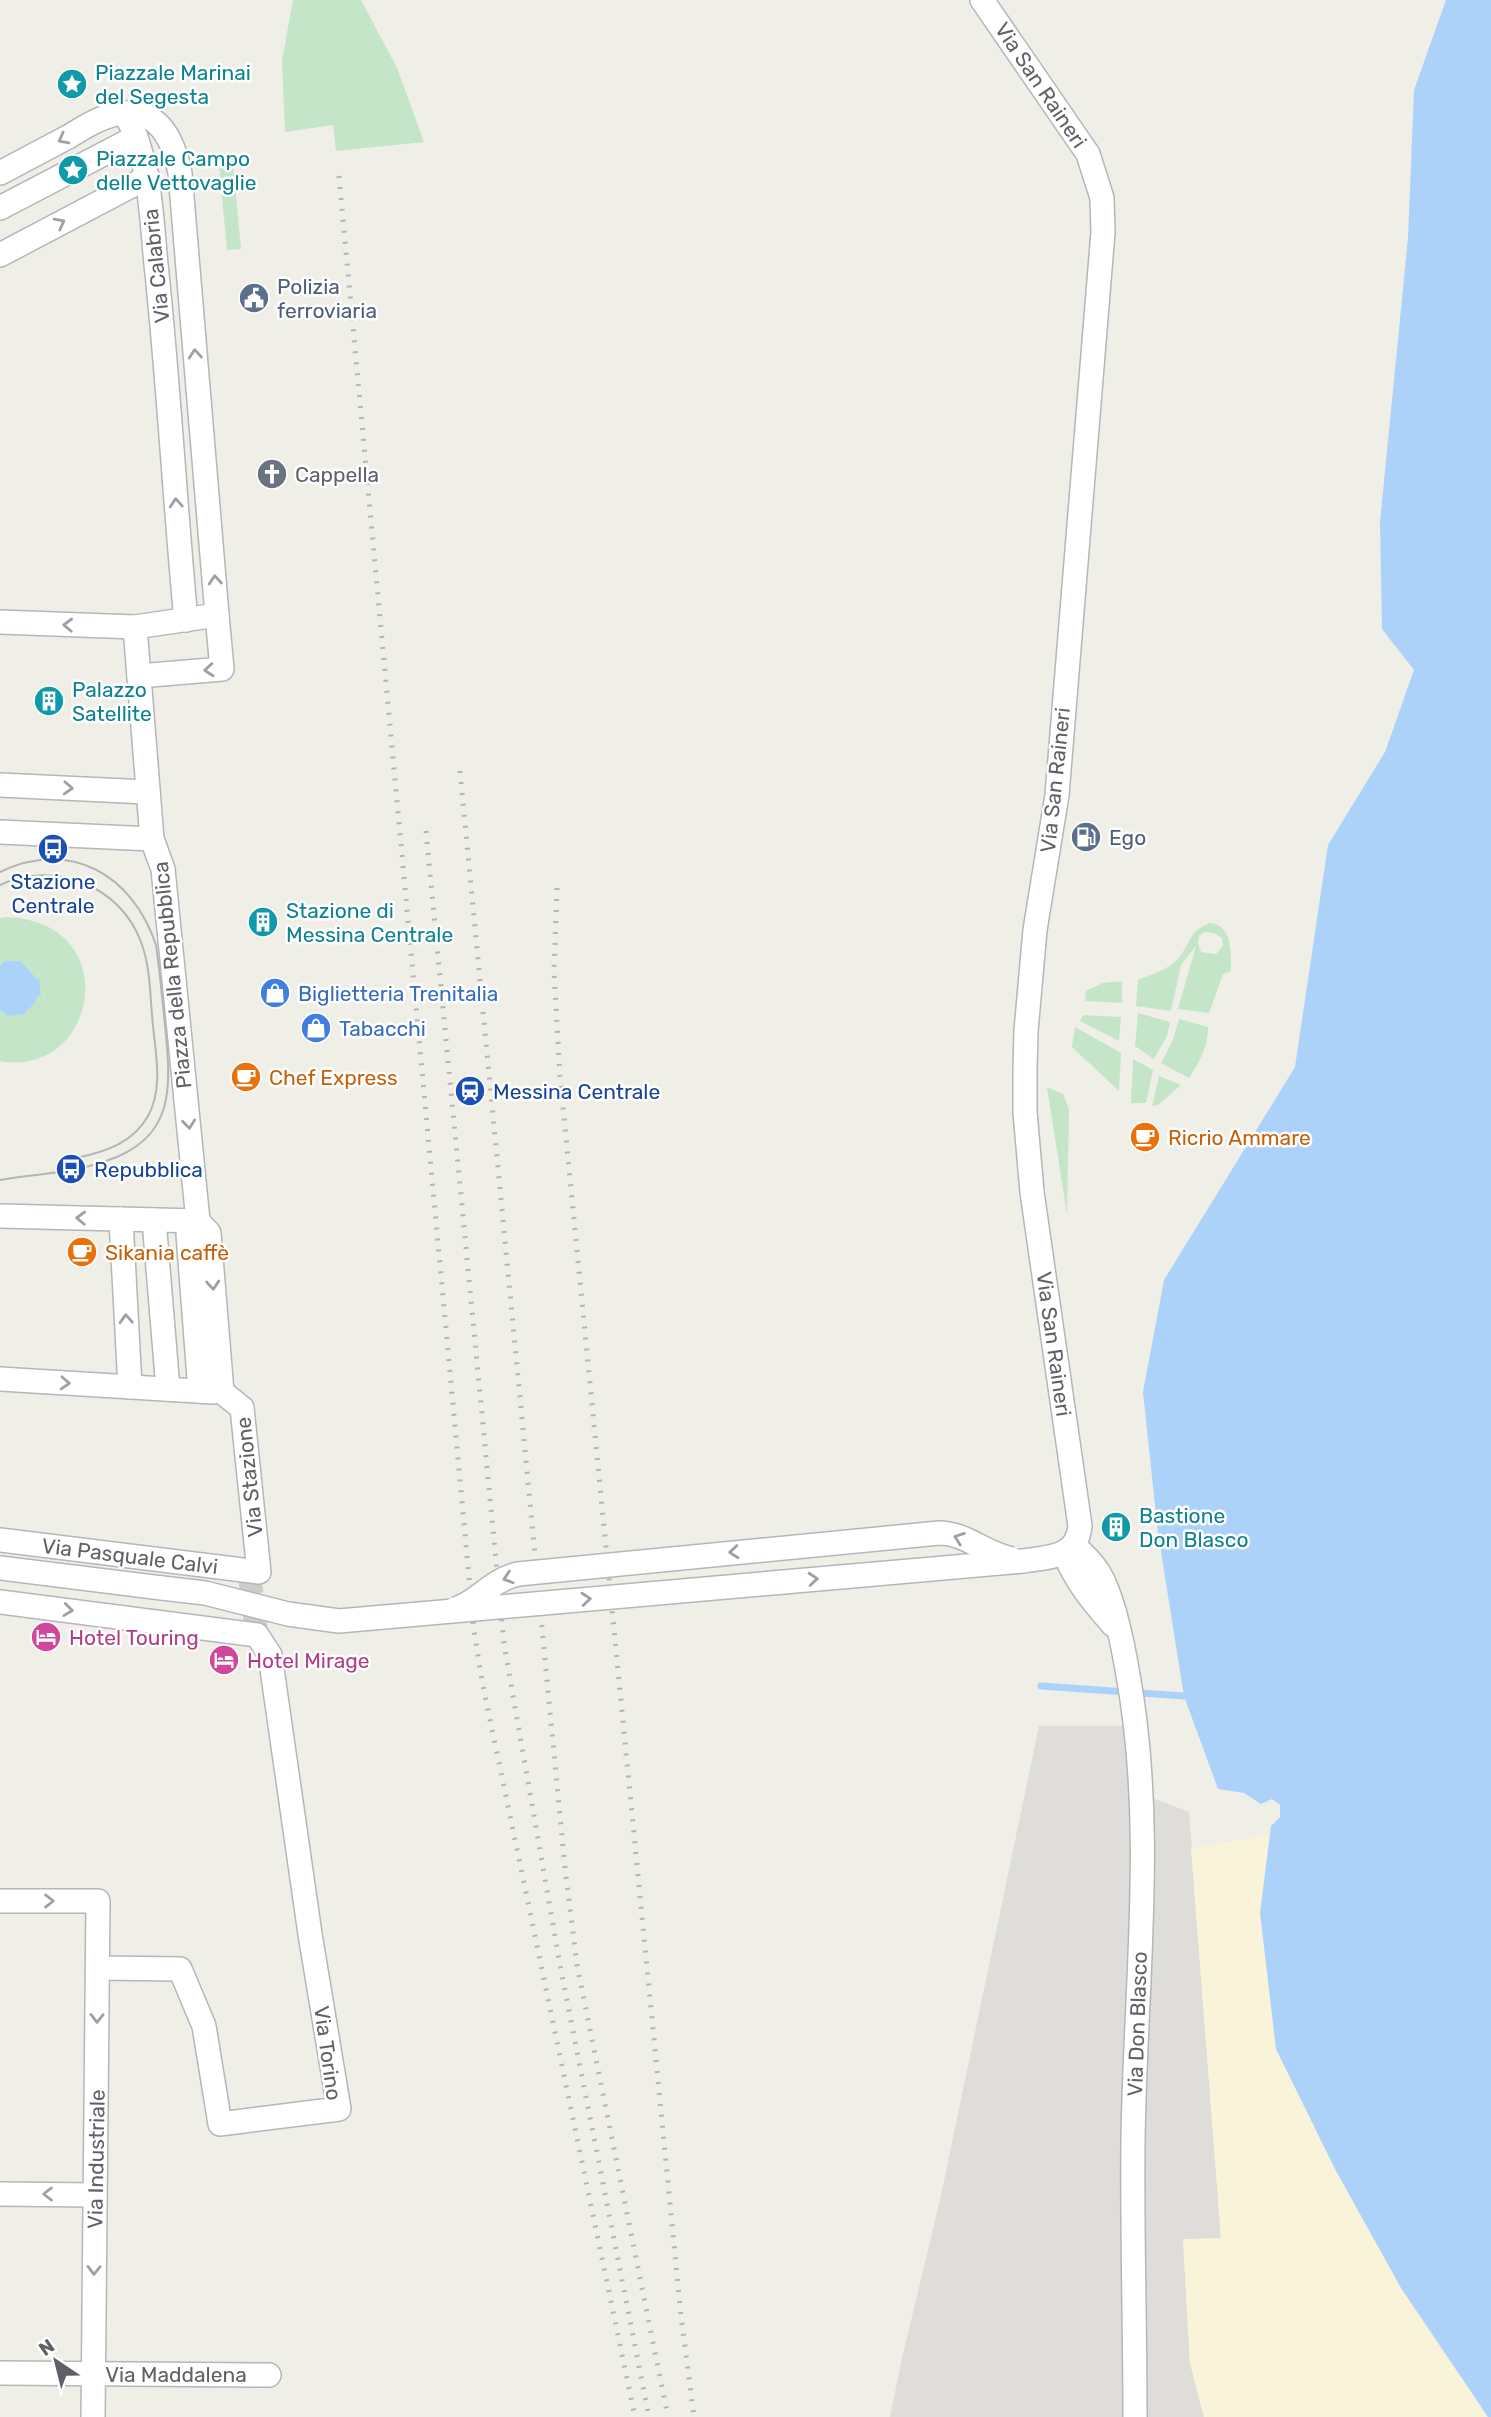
<svg xmlns="http://www.w3.org/2000/svg" width="1491" height="2417" viewBox="0 0 1491 2417" font-family="Rubik,sans-serif">
<rect width="100%" height="100%" fill="#efeee7"/>
<path fill="#deddd9" d="M1039 1726H1144L1150 1797 1189 1812 1221 2238 1183 2240 1190 2363 1204 2417H890L902 2358 940 2200Z"/>
<g fill="#c5e5c8" fill-rule="evenodd">
<path d="M293 0H361L397 68 424 142 336 151 333 125 285 132 282 61Z"/>
<path d="M232 153 241 249 227 250 218 154Z"/>
<path d="M8 917C126 923 97 1079 0 1061V918Z"/>
<path d="M1210 923C1233 925 1231 954 1231 971L1223 974 1209 1013 1178 1009 1196 946 1181 965 1171 1011 1136 1006 1138 980C1153 974 1171 969 1181 955 1192 939 1190 931 1210 923ZM1204 932 1214 933 1222 938 1223 946 1216 954 1201 952 1198 944 1199 936Z"/>
<path d="M1122 981V1003L1085 1001 1086 991 1103 983Z"/>
<path d="M1138 1013 1170 1022 1167 1036 1154 1059 1135 1046Z"/>
<path d="M1083 1015 1121 1017 1119 1041 1080 1021Z"/>
<path d="M1179 1019 1208 1027C1208 1047 1200 1061 1189 1078L1161 1063 1173 1040Z"/>
<path d="M1075 1027 1121 1053 1119 1091 1072 1047Z"/>
<path d="M1133 1059 1153 1070 1146 1103H1131Z"/>
<path d="M1159 1076 1181 1085 1158 1105 1152 1106Z"/>
<path d="M1047 1087 1063 1094 1069 1109 1067 1215Z"/>
</g>
<path fill="#f9f4d9" d="M1270 1834 1260 1913 1276 2049 1335 2169 1401 2288 1488 2417H1204L1190 2363 1183 2239 1221 2238 1191 1849Z"/>
<g fill="#acd2fa">
<path d="M1446 0H1491V2417H1488L1401 2288 1335 2169 1276 2049 1260 1913 1271 1826 1280 1817V1805L1272 1799 1261 1804 1244 1793 1218 1789 1184 1696 1158 1533 1143 1392 1164 1280 1295 1067 1328 845 1385 752 1414 670 1382 629 1380 522 1408 238 1414 90Z"/>
<path d="M7 961H20L37 979 39 978 41 995H38L34 1004 25 1012V1014L7 1016V1014L0 1011V967L2 963Z"/>
</g>
<g fill="none" stroke-linecap="round" stroke-linejoin="round">
<path stroke="#acd2fa" stroke-width="7" d="M1041 1686 1184 1696"/>
<path stroke="#cbcbc7" stroke-width="23" stroke-dasharray="23 11" stroke-linecap="butt" d="M249 1571 257 1635"/>
<g stroke="#b4b6ba" stroke-width="26">
<g id="minor">
<path d="M982 0 1088 154 1102 198 1103 232 1057 795 1035 930 1026 1031 1025 1069V1112L1032 1192 1080 1526C1077 1558 1049 1557 1023 1561"/>
<path d="M125 113C152 162 151 220 157 274 169 389 175 505 186 620"/>
<path d="M0 173C23 161 45 149 68 137 80 130 93 121 106 117 153 101 172 133 180 173L217 615 135 627 0 622"/>
<path d="M0 208 136 137"/>
<path d="M0 255 148 177"/>
<path d="M135 627 152 839 163 869 198 1221 188 1234 200 1391"/>
<path d="M139 676 222 669 217 615"/>
<path d="M0 785 147 792"/>
<path d="M0 832 152 839"/>
<path d="M0 1216 198 1221"/>
<path d="M121 1219 130 1387"/>
<path d="M154 1220 168 1389"/>
<path d="M198 1221 209 1233 222 1392"/>
<path d="M0 1379 213 1392"/>
<path d="M0 1540 259 1572 242 1408 222 1392"/>
<path d="M1074 1546C1084 1554 1092 1562 1099 1573 1114 1598 1123 1645 1128 1675 1156 1829 1135 1985 1133 2141 1132 2233 1135 2325 1135 2417"/>
<path d="M1064 1552C1075 1581 1093 1602 1113 1625"/>
<path d="M0 1568 162 1588"/>
<path d="M0 1602 257 1635 270 1655 310 1934 339 2109 220 2124 204 2026 180 1969 98 1968"/>
<path d="M0 1901H98L93 2417"/>
<path d="M0 2194 95 2195"/>
<path d="M0 2373 269 2375"/>
</g>
</g>
<use href="#minor" stroke="#fff" stroke-width="23"/>
<g stroke="#b5b5b6" stroke-width="2">
<path d="M0 872C70 838 133 875 156 945 160 972 162 998 165 1025 171 1087 176 1138 106 1161 73 1173 34 1174 0 1180"/>
<path d="M0 885C54 860 120 885 141 942 151 968 150 999 153 1026 156 1055 163 1089 148 1116 133 1143 105 1152 76 1158"/>
</g>
<g stroke="#b5b5b6" stroke-width="5" stroke-dasharray="2 9" stroke-linecap="butt">
<path d="M339 176 474 1631 482 1681 635 2417"/>
<path d="M460 771 565 1868 577 1965 668 2417"/>
<path d="M426 831 504 1644 560 1965 649 2417"/>
<path d="M557 888 554 972 560 1076 681 2316 694 2417"/>
</g>
<g stroke="#b4b6ba" stroke-width="26" stroke-linecap="butt">
<g id="minor-bridge">
<path d="M162 1588 205 1593 288 1614 339 1621 1023 1561"/>
<path d="M455 1609C479 1602 489 1581 518 1574L939 1533C966 1533 985 1554 1012 1559"/>
</g>
</g>
<use href="#minor-bridge" stroke="#fff" stroke-width="23"/>
</g>
<defs><path id="oneway-chevron" d="M-2-3.5L2.5 0L-2 3.5" fill="none" stroke-width="1.6" stroke-linecap="round" stroke-linejoin="round" transform="scale(1.75)"/></defs>
<g stroke="#9ea0a3">
<use href="#oneway-chevron" transform="translate(63 139) rotate(152)"/>
<use href="#oneway-chevron" transform="translate(60 223) rotate(-28)"/>
<use href="#oneway-chevron" transform="translate(195 354) rotate(-95)"/>
<use href="#oneway-chevron" transform="translate(176 503) rotate(-94)"/>
<use href="#oneway-chevron" transform="translate(215 580) rotate(-95)"/>
<use href="#oneway-chevron" transform="translate(68 625) rotate(-178)"/>
<use href="#oneway-chevron" transform="translate(209 670) rotate(175)"/>
<use href="#oneway-chevron" transform="translate(68 788) rotate(3)"/>
<use href="#oneway-chevron" transform="translate(189 1124) rotate(84)"/>
<use href="#oneway-chevron" transform="translate(81 1218) rotate(-178)"/>
<use href="#oneway-chevron" transform="translate(213 1285) rotate(85)"/>
<use href="#oneway-chevron" transform="translate(126 1319) rotate(-93)"/>
<use href="#oneway-chevron" transform="translate(65 1383) rotate(3)"/>
<use href="#oneway-chevron" transform="translate(959 1538) rotate(-160)"/>
<use href="#oneway-chevron" transform="translate(734 1552) rotate(175)"/>
<use href="#oneway-chevron" transform="translate(508 1578) rotate(162)"/>
<use href="#oneway-chevron" transform="translate(813 1579) rotate(-5)"/>
<use href="#oneway-chevron" transform="translate(586 1599) rotate(-5)"/>
<use href="#oneway-chevron" transform="translate(68 1610) rotate(7)"/>
<use href="#oneway-chevron" transform="translate(49 1901)"/>
<use href="#oneway-chevron" transform="translate(97 2018) rotate(91)"/>
<use href="#oneway-chevron" transform="translate(48 2194) rotate(-180)"/>
<use href="#oneway-chevron" transform="translate(94 2270) rotate(91)"/>
</g>
<defs>
<g id="sight-disc" transform="scale(1.575)"><circle r="9.5" fill="#0f9aa8" stroke="#fff"/><path d="M0-6L1.8-2.2L6-1.7L2.9 1.2L3.7 5.4L0 3.3L-3.7 5.4L-2.9 1.2L-6-1.7L-1.8-2.2Z" fill="#fff"/></g>
<g id="civic-disc" transform="scale(1.575)"><circle r="9.5" fill="#5c6f8a" stroke="#fff"/><path d="M-.6-6.5H3V-4.5H.6V-3L4-1V1h2V6H-6V1h2V-1L-.6-3ZM-1.2 2.5V6h2.4V2.5Z" fill="#fff"/></g>
<g id="church-disc" transform="scale(1.575)"><circle r="9.5" fill="#6b7280" stroke="#fff"/><path d="M-1.2-6h2.4v3.5h3.3v2.4h-3.3V6h-2.4V-.1h-3.3v-2.4h3.3Z" fill="#fff"/></g>
<g id="building-disc" transform="scale(1.575)"><circle r="9.5" fill="#0f9aa8" stroke="#fff"/><path d="M-4-6H4V6H1V3H-1V6H-4ZM-2.5-4.3h1.7v1.8h-1.7ZM.8-4.3h1.7v1.8H.8ZM-2.5-1h1.7V.8h-1.7ZM.8-1h1.7V.8H.8Z" fill="#fff"/></g>
<g id="fuel-disc" transform="scale(1.575)"><circle r="9.5" fill="#5c6f8a" stroke="#fff"/><path d="M-5.5-6h7V0h2V4h1.3V-2.5L3-4.5l.8-.8L6-3V5H2.5V1h-1V6h-7ZM-4.2-4.7v3.2H.2V-4.7Z" fill="#fff"/></g>
<g id="bus-disc" transform="scale(1.575)"><circle r="9.5" fill="#1a4fb4" stroke="#fff"/><path d="M-5-6H5V4H4V6H2V4H-2V6H-4V4H-5ZM-3.5-4V0h7V-4ZM-3.5 1.2v1.5H-2V1.2ZM2 1.2v1.5H3.5V1.2Z" fill="#fff"/></g>
<g id="shop-disc" transform="scale(1.575)"><circle r="9.5" fill="#3f7fe0" stroke="#fff"/><path d="M-5-2.5h2.3a2.7 3.5 0 0 1 5.4 0H5L5.5 6h-11ZM-1.5-2.5h3a1.5 2.3 0 0 0-3 0Z" fill="#fff"/></g>
<g id="cafe-disc" transform="scale(1.575)"><circle r="9.5" fill="#e8710a" stroke="#fff"/><path d="M-5.5-4.5H6V0H3Q3 3.5 0 3.5H-2.5Q-5.5 3.5-5.5 0ZM3-3.2v2h1.7v-2ZM-6 4.5H4V6H-6Z" fill="#fff"/></g>
<g id="station-disc" transform="scale(1.575)"><circle r="9.5" fill="#1a4fb4" stroke="#fff"/><path d="M-3-6H3Q5-6 5-4V2Q5 4 3 4L4.5 6H3L1.5 4h-3L-3 6H-4.5L-3 4Q-5 4-5 2V-4Q-5-6-3-6ZM-3.5-4v3h7v-3ZM-3.5 1v1.5H-2V1ZM2 1v1.5H3.5V1Z" fill="#fff"/></g>
<g id="hotel-disc" transform="scale(1.575)"><circle r="9.5" fill="#d1479c" stroke="#fff"/><path d="M-6-4.5h1.5V1H6V5H4.5V3h-9V5H-6ZM-4 0a1.8 1.8 0 1 1 3.6 0ZM.5 0V-2.5h3Q6-2.5 6 0Z" fill="#fff"/></g>
</defs>
<g fill-rule="evenodd">
<use href="#sight-disc" x="72" y="84"/>
<use href="#sight-disc" x="73" y="170"/>
<use href="#civic-disc" x="254" y="298"/>
<use href="#church-disc" x="272" y="474"/>
<use href="#building-disc" x="49" y="701"/>
<use href="#fuel-disc" x="1086" y="837"/>
<use href="#bus-disc" x="53" y="849"/>
<use href="#building-disc" x="263" y="922"/>
<use href="#shop-disc" x="275" y="993"/>
<use href="#shop-disc" x="316" y="1028"/>
<use href="#cafe-disc" x="246" y="1077"/>
<use href="#station-disc" x="470" y="1091"/>
<use href="#cafe-disc" x="1145" y="1137"/>
<use href="#bus-disc" x="71" y="1169"/>
<use href="#cafe-disc" x="82" y="1252"/>
<use href="#building-disc" x="1116" y="1527"/>
<use href="#hotel-disc" x="46" y="1637"/>
<use href="#hotel-disc" x="224" y="1660"/>
</g>
<g text-anchor="middle" dominant-baseline="central" stroke-width="5" stroke-linejoin="round" paint-order="stroke">
<g font-size="21" fill="#0d838f" stroke="#fff" text-anchor="start">
<text x="95" y="72">Piazzale Marinai<tspan x="95" dy="24">del Segesta</tspan></text>
<text x="96" y="158">Piazzale Campo<tspan x="96" dy="24">delle Vettovaglie</tspan></text>
<text x="72" y="689">Palazzo<tspan x="72" dy="24">Satellite</tspan></text>
<text x="286" y="910">Stazione di<tspan x="286" dy="24">Messina Centrale</tspan></text>
<text x="1139" y="1515">Bastione<tspan x="1139" dy="24">Don Blasco</tspan></text>
</g>
<g font-size="21" fill="#5e6166" stroke="#fff">
<text transform="translate(1041 85) rotate(56)">Via San Raineri</text>
<text transform="translate(156 266) rotate(-96)">Via Calabria</text>
<text transform="translate(1055 780) rotate(-84)">Via San Raineri</text>
<text transform="translate(172 975) rotate(-96)">Piazza della Repubblica</text>
<text transform="translate(1054 1344) rotate(82)">Via San Raineri</text>
<text transform="translate(249 1477) rotate(-96)">Via Stazione</text>
<text transform="translate(130 1556) rotate(7)">Via Pasquale Calvi</text>
<text transform="translate(1137 2024) rotate(-88)">Via Don Blasco</text>
<text transform="translate(328 2053) rotate(82)">Via Torino</text>
<text transform="translate(96 2159) rotate(-89)">Via Industriale</text>
<text x="176" y="2374">Via Maddalena</text>
</g>
<g font-size="21" fill="#4e5e75" stroke="#fff" text-anchor="start">
<text x="277" y="286">Polizia<tspan x="277" dy="24">ferroviaria</tspan></text>
<text x="1109" y="837">Ego</text>
</g>
<g font-size="21" fill="#5b616d" stroke="#fff" text-anchor="start">
<text x="295" y="474">Cappella</text>
</g>
<g font-size="21" fill="#164399" stroke="#fff" text-anchor="start">
<text x="53" y="881" text-anchor="middle">Stazione<tspan x="53" dy="24">Centrale</tspan></text>
<text x="493" y="1091">Messina Centrale</text>
<text x="94" y="1169">Repubblica</text>
</g>
<g font-size="21" fill="#366cbe" stroke="#fff" text-anchor="start">
<text x="298" y="993">Biglietteria Trenitalia</text>
<text x="339" y="1028">Tabacchi</text>
</g>
<g font-size="21" fill="#c56008" stroke="#fff" text-anchor="start">
<text x="269" y="1077">Chef Express</text>
<text x="1168" y="1137">Ricrio Ammare</text>
<text x="105" y="1252">Sikania caffè</text>
</g>
<g font-size="21" fill="#b23c85" stroke="#fff" text-anchor="start">
<text x="69" y="1637">Hotel Touring</text>
<text x="247" y="1660">Hotel Mirage</text>
</g>
</g>
<g transform="translate(56 2361) rotate(325)" stroke="#ffffff" stroke-width="5" paint-order="stroke">
<path d="M0-5L12 26L0 18L-12 26Z" fill="#5e6166"/>
<text y="-10" font-size="19" font-weight="bold" text-anchor="middle" fill="#5e6166">N</text>
</g>
</svg>
